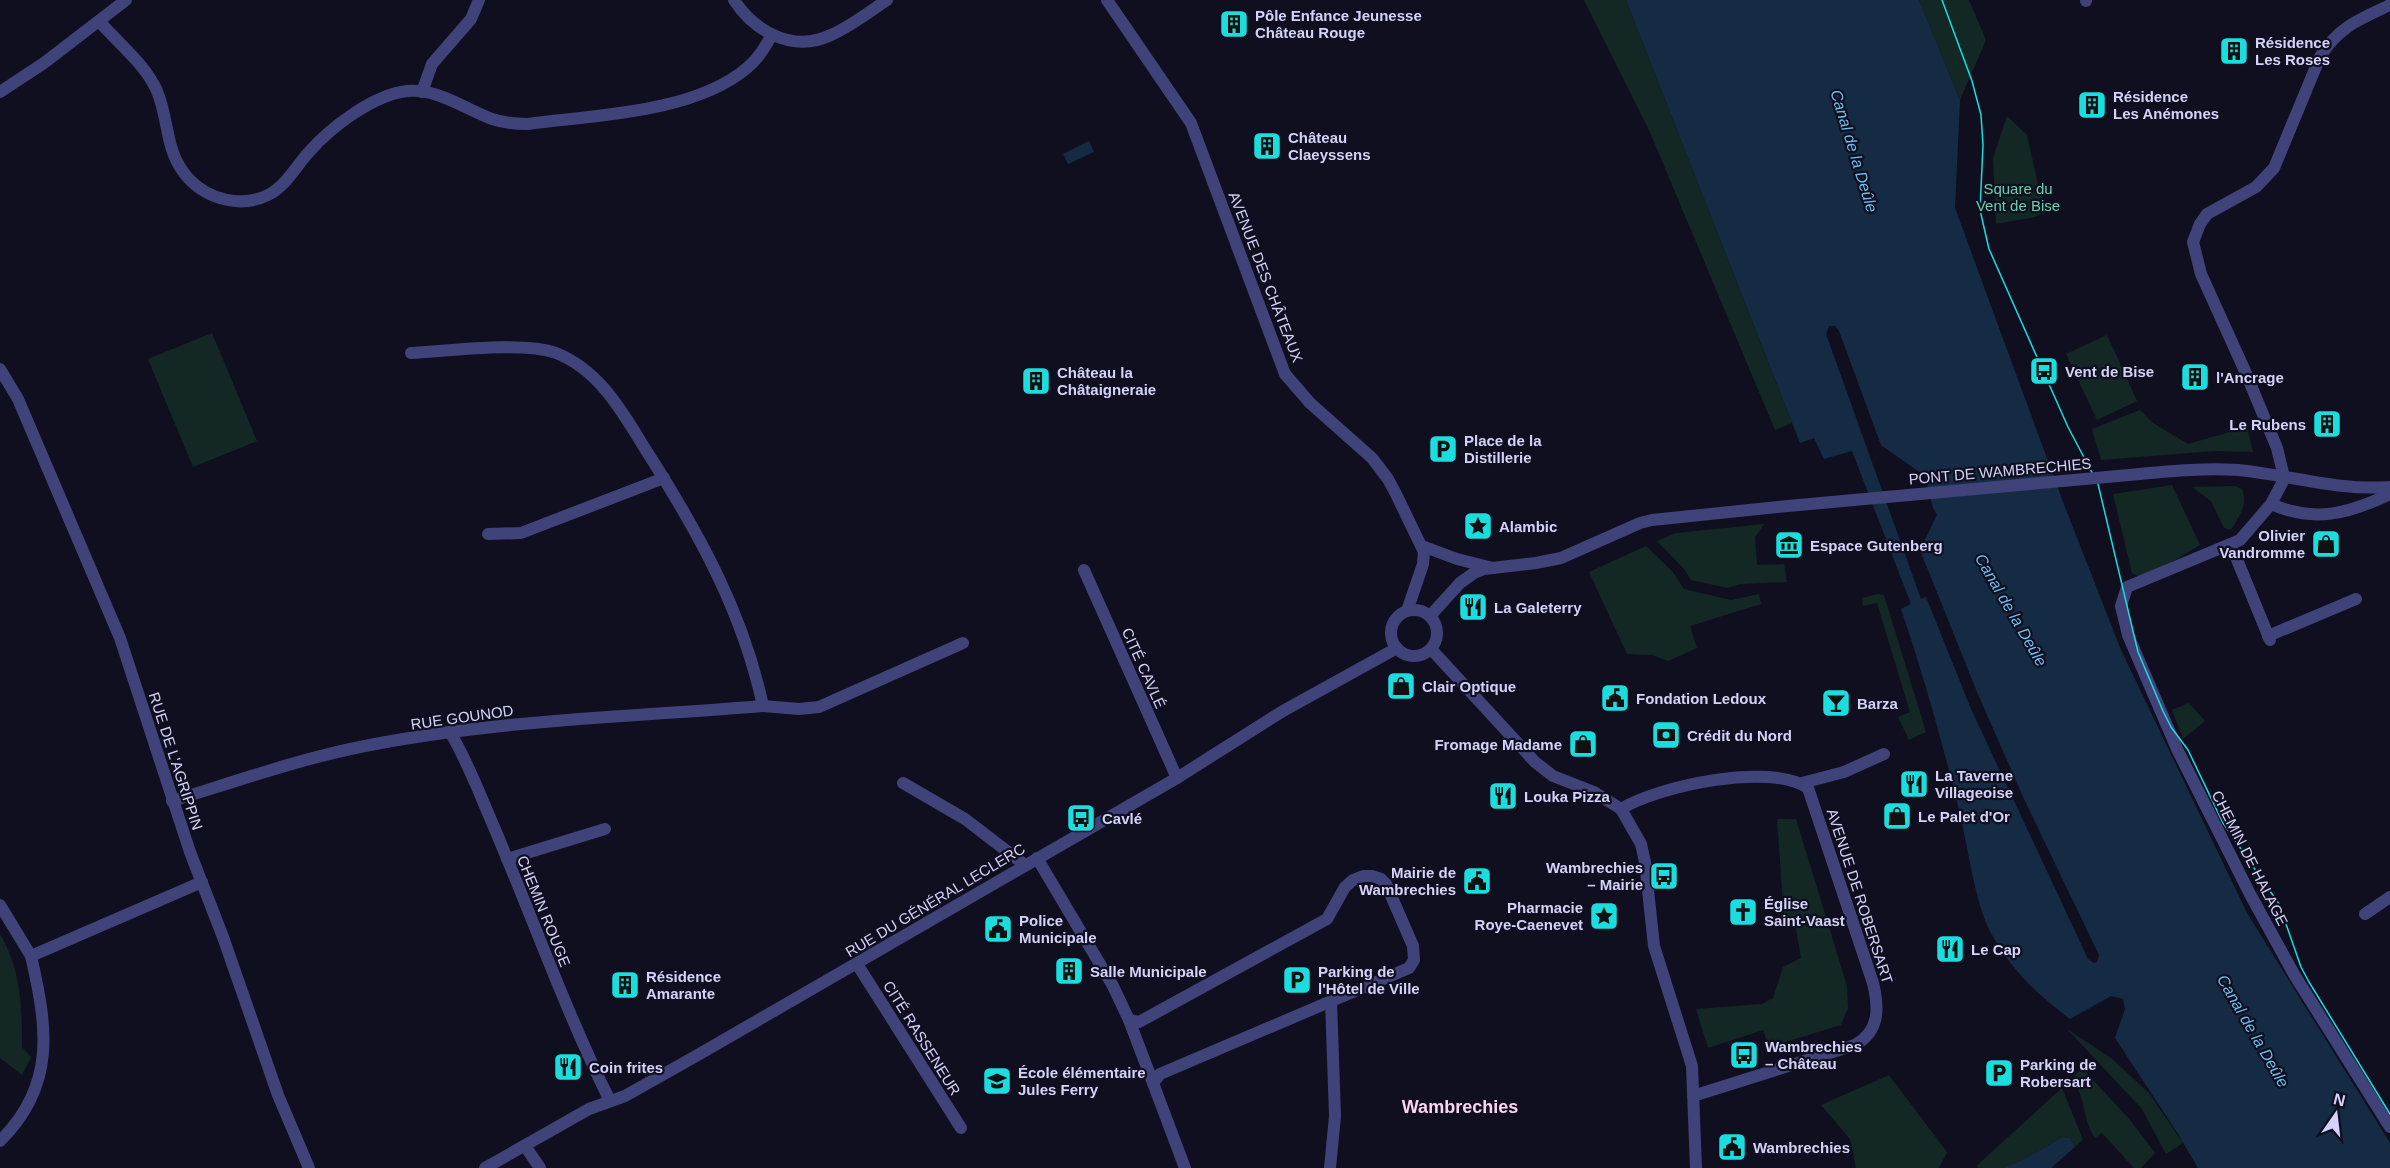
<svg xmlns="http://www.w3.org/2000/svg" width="2390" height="1168" viewBox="0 0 2390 1168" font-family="Helvetica,sans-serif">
<rect width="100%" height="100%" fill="#100f1f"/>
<g fill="#132825">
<path d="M1584 0H1626L1792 423 1775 430 1649 130Z"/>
<path d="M1919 0H1969L1986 40 1960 100Z"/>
<path d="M2007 116 2027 135 2044 211 2035 217 1996 224 1993 158Z"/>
<path d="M212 333 257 441 193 467 148 359Z"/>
<path d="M2107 335 2137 401 2097 420 2066 354Z"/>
<path d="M2140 410 2153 423 2188 444 2247 427 2253 452 2215 451 2101 460 2092 429Z"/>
<path d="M2172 485 2200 545 2143 579 2132 573 2113 494Z"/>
<path d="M2235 486 2242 489C2248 506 2239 516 2231 530L2224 528 2211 501 2192 487Z"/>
<path d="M1764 524 1755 537 1757 565 1784 564 1787 582 1741 584 1728 588 1691 580 1684 569 1657 541 1676 533Z"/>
<path d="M1646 546 1672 571 1684 589 1731 600 1759 594 1761 604 1690 626 1697 648 1668 661 1652 655 1627 654 1589 572Z"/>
<path d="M1878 594 1884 595 1926 732 1909 740 1898 717 1910 712 1877 603 1863 606 1862 598Z"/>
<path d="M2189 703 2205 721 2183 739 2172 710Z"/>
<path d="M1777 819H1796L1847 986 1848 1008 1841 1025 1769 1047 1763 1030 1708 1048 1696 1009 1762 1004 1773 998 1783 967 1801 958 1795 924 1784 918Z"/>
<path d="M0 934C21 970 22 1005 22 1047L31 1057 22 1075 0 1058Z"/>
<path d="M2067 1029 2111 1058 2149 1093 2183 1143 2166 1154 2142 1109Z"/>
<path d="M2082 1068 2130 1120 2155 1153 2141 1168H2134L2102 1133 2095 1138C2082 1118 2086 1098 2072 1078Z"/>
<path d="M1889 1075 1947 1152 1939 1168H1856L1850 1139 1821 1105Z"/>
<path d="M2062 1088 2083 1140 2075 1147 2070 1138 2063 1137 2022 1160 2003 1168H1979L1977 1166 1985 1158Z"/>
</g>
<g fill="#152b44" fill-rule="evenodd">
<path d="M1626 0H1919L1960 100 1955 208 2063 502 2121 650 2247 913 2390 1143V1168H2198L2178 1134 2115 1038 2125 1009 2123 999 2111 996 2070 1019C2035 992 2013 972 1991 933 1975 903 1968 848 1960 814 1943 745 1924 676 1901 609L1911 604 1852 451 1824 459 1814 438 1800 443ZM1829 326H1835L1839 331 1881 445 1925 476 1933 508 1937 515 1920 550 1977 692 2024 799 2099 955 2097 962 2094 963 2088 959 1971 709 1926 597 1921 599 1826 334Z"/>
<path d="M1089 141 1094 152 1068 164 1063 154Z"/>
<path d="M2063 1137 2070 1138 2075 1147 2051 1168H2003L2022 1160Z"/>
</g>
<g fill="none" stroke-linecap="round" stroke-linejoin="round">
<g stroke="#404379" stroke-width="12">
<path d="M507 859 605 829"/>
<path d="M1129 1020 1153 1083"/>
</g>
<g stroke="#404379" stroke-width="12">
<path d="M734 0C755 32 793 53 831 35 851 26 869 12 887 0"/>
<path d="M1107 0 1191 123 1285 374 1310 403 1372 458 1388 479 1396 494 1424 552 1423 564 1407 611"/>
<path d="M2086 0V1"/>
<path d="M2390 5C2360 19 2338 27 2320 57L2274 168 2256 187 2207 214 2200 224 2193 242 2201 274 2245 371 2277 448 2284 477 2282 483 2271 504 2240 540 2127 587 2121 606 2128 635 2178 751 2251 896 2295 976 2390 1127"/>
<path d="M99 21C118 43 146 65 157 91 170 122 164 152 189 179 209 200 242 208 268 195 286 186 296 166 309 152 331 127 373 95 407 91 437 88 465 109 492 119 504 123 516 124 528 124 595 115 694 113 747 68 758 59 765 47 772 35"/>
<path d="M0 92 44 63 126 0"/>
<path d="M422 92 432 64 471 19 479 0"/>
<path d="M411 353C448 351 524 341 556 353 602 371 625 417 649 455 700 535 743 613 763 706"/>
<path d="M0 369 18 399 120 638 190 852 223 937 278 1095 309 1168"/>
<path d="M2271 504C2314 523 2348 514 2390 494"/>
<path d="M488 534 521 533 664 478"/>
<path d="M2231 545 2270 640"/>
<path d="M1422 546 1457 559 1493 568"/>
<path d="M1084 570 1177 778"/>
<path d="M2268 636 2356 599"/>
<path d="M450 732C468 762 480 795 494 827 533 919 566 1012 610 1101"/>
<path d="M903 783 965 819 1025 865"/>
<path d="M1802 783 1844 772 1884 754"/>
<path d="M172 801C234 782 296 760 360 747 493 720 629 717 763 706L799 709 819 707 963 643"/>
<path d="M1621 809C1658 786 1770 762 1808 788L1873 983C1879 1008 1880 1031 1855 1045L1693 1096"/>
<path d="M1037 858 1113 986 1129 1020 1139 1022 1327 919 1345 887 1353 880 1363 876H1372L1381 879 1386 884 1413 946 1414 960 1409 968 1160 1074 1153 1083 1185 1168"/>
<path d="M0 905 31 956 202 882"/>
<path d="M2365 914 2390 897"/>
<path d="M857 964 961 1128"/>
<path d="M0 1141C57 1085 47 1026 31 956"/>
<path d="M525 1146 540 1168"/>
<path d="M1330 1168 1335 1116 1331 1001"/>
</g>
<g stroke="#404379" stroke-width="12">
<path d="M2140 474C2173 471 2205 468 2238 470 2290 475 2337 491 2390 487"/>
<circle cx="1414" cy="633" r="23"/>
<path d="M1430 616 1460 583 1474 573 1484 569 1536 563 1561 558 1640 523 1652 520 1788 506"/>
<path d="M1431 649 1535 762 1553 776 1594 792 1621 809 1641 844 1645 862 1654 946 1692 1066 1696 1168"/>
<path d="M485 1168 589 1109 625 1096 696 1056 1177 778 1283 711 1397 648"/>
</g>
<path stroke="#1bdddd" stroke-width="1.5" d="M1942 0 1972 81 1981 115 1983 145 1980 210 1989 249 2068 427 2098 484 2138 652 2163 711 2171 727 2188 750 2223 823 2279 904 2301 967 2309 982 2390 1114"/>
<path stroke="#404379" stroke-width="12" d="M1788 506 2140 474"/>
</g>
<defs>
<g id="building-square" transform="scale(1.5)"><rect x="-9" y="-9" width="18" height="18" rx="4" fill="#1bdddd" stroke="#100f1f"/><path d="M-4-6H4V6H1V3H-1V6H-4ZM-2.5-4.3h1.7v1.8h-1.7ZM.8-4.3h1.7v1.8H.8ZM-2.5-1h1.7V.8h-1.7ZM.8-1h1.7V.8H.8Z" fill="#111"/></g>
<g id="bus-square" transform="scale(1.5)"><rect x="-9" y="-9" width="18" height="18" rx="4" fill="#1bdddd" stroke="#100f1f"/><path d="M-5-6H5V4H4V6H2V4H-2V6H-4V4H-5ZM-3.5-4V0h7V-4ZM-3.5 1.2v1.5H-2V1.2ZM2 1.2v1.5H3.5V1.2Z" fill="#111"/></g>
<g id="parking-square" transform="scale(1.5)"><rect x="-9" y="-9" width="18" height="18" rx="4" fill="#1bdddd" stroke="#100f1f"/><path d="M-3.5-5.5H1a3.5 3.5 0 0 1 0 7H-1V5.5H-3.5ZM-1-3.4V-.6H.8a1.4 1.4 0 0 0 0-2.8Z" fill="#111"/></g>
<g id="sight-square" transform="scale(1.5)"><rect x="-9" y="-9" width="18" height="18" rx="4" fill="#1bdddd" stroke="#100f1f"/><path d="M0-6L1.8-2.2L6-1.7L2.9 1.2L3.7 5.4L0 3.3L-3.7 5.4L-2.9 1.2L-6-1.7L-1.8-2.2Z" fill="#111"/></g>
<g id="shop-square" transform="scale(1.5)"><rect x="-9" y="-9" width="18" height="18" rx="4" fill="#1bdddd" stroke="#100f1f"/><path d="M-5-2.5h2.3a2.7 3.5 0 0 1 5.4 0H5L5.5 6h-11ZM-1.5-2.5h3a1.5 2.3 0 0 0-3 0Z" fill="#111"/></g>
<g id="museum-square" transform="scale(1.5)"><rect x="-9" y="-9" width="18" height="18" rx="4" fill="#1bdddd" stroke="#100f1f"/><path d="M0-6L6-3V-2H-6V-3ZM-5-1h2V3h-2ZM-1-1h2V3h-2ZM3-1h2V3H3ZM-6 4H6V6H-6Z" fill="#111"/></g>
<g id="restaurant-square" transform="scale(1.5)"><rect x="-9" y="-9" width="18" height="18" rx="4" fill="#1bdddd" stroke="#100f1f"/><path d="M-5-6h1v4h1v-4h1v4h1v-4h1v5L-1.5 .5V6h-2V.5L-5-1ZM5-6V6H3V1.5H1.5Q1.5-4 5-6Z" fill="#111"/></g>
<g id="civic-square" transform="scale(1.5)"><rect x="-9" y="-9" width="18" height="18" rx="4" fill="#1bdddd" stroke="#100f1f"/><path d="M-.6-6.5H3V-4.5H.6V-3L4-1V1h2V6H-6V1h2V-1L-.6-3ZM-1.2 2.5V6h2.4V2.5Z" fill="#111"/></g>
<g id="bar-square" transform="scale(1.5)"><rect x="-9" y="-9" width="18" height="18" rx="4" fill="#1bdddd" stroke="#100f1f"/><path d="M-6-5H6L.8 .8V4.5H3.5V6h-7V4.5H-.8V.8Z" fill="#111"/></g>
<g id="bank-square" transform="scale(1.5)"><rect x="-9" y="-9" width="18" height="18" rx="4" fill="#1bdddd" stroke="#100f1f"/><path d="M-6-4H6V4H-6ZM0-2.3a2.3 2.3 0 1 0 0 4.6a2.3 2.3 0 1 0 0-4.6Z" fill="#111"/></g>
<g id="church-square" transform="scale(1.5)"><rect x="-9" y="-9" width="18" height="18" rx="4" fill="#1bdddd" stroke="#100f1f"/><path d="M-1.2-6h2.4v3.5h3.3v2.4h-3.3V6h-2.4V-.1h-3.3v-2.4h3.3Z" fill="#111"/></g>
<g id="school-square" transform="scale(1.5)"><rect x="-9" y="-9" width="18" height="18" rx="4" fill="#1bdddd" stroke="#100f1f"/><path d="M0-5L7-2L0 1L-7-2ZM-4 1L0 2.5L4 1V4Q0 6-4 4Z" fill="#111"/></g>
</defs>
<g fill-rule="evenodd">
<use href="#building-square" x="1234" y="24"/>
<use href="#building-square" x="2234" y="51"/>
<use href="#building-square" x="2092" y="105"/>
<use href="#building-square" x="1267" y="146"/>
<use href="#bus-square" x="2044" y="371"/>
<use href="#building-square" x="2195" y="377"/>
<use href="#building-square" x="1036" y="381"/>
<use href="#building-square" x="2327" y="424"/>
<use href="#parking-square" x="1443" y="449"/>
<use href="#sight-square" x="1478" y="526"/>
<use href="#shop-square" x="2326" y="544"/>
<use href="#museum-square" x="1789" y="545"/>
<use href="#restaurant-square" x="1473" y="607"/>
<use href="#shop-square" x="1401" y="686"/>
<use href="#civic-square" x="1615" y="698"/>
<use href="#bar-square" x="1836" y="703"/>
<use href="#bank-square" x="1666" y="735"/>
<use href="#shop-square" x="1583" y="744"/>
<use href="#restaurant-square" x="1914" y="784"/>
<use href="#restaurant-square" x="1503" y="796"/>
<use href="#shop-square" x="1897" y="816"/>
<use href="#bus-square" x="1081" y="818"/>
<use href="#bus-square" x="1664" y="876"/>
<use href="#civic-square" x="1477" y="881"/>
<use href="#church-square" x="1743" y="912"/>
<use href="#sight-square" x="1604" y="916"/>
<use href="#civic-square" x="998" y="929"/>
<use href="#restaurant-square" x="1950" y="949"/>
<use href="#building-square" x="1069" y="971"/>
<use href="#parking-square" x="1297" y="980"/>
<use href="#building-square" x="625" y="985"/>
<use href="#bus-square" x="1744" y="1055"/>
<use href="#restaurant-square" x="568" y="1067"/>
<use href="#parking-square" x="1999" y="1073"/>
<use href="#school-square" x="997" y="1081"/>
<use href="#civic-square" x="1732" y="1147"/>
</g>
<g text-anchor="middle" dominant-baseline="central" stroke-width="4.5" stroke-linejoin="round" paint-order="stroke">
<g font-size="15" font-weight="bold" fill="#d3d3fa" stroke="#100f1f" text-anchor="start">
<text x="1255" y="15">Pôle Enfance Jeunesse<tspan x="1255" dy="17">Château Rouge</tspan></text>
<text x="2255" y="42">Résidence<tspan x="2255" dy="17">Les Roses</tspan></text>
<text x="2113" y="96">Résidence<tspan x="2113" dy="17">Les Anémones</tspan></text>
<text x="1288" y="137">Château<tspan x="1288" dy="17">Claeyssens</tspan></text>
<text x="2065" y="371">Vent de Bise</text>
<text x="1057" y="372">Château la<tspan x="1057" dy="17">Châtaigneraie</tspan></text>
<text x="2216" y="377">l'Ancrage</text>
<text x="2306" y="424" text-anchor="end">Le Rubens</text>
<text x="1464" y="440">Place de la<tspan x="1464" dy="17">Distillerie</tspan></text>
<text x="1499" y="526">Alambic</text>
<text x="2305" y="535" text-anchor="end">Olivier<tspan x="2305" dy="17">Vandromme</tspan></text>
<text x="1810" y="545">Espace Gutenberg</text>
<text x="1494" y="607">La Galeterry</text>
<text x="1422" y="686">Clair Optique</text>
<text x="1636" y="698">Fondation Ledoux</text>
<text x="1857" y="703">Barza</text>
<text x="1687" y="735">Crédit du Nord</text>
<text x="1562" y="744" text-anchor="end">Fromage Madame</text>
<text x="1935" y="775">La Taverne<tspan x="1935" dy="17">Villageoise</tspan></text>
<text x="1524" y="796">Louka Pizza</text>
<text x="1918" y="816">Le Palet d'Or</text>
<text x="1102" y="818">Cavlé</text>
<text x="1643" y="867" text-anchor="end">Wambrechies<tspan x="1643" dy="17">– Mairie</tspan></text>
<text x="1456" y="872" text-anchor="end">Mairie de<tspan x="1456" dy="17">Wambrechies</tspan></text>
<text x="1764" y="903">Église<tspan x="1764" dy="17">Saint-Vaast</tspan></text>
<text x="1583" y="907" text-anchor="end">Pharmacie<tspan x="1583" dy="17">Roye-Caenevet</tspan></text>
<text x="1019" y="920">Police<tspan x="1019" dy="17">Municipale</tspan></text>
<text x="1971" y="949">Le Cap</text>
<text x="1090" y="971">Salle Municipale</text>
<text x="1318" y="971">Parking de<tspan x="1318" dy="17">l'Hôtel de Ville</tspan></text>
<text x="646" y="976">Résidence<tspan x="646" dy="17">Amarante</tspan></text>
<text x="1765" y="1046">Wambrechies<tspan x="1765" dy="17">– Château</tspan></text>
<text x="2020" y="1064">Parking de<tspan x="2020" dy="17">Robersart</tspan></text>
<text x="589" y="1067">Coin frites</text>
<text x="1018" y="1072">École élémentaire<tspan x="1018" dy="17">Jules Ferry</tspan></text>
<text x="1753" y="1147">Wambrechies</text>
</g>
<g font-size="15" fill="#68d0ac" stroke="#100f1f">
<text x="2018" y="188">Square du<tspan x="2018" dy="17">Vent de Bise</tspan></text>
</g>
<g font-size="15" fill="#d3d3fa" stroke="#100f1f">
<text transform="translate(1266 277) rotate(69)">AVENUE DES CHÂTEAUX</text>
<text transform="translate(2000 471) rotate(-5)">PONT DE WAMBRECHIES</text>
<text transform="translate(1144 668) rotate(66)">CITÉ CAVLÉ</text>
<text transform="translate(462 717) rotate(-8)">RUE GOUNOD</text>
<text transform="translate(176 761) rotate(72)">RUE DE L'AGRIPPIN</text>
<text transform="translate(2250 858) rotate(63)">CHEMIN DE HALAGE</text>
<text transform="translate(1860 896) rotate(72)">AVENUE DE ROBERSART</text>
<text transform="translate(935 900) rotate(-31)">RUE DU GÉNÉRAL LECLERC</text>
<text transform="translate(544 911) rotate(68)">CHEMIN ROUGE</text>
<text transform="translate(922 1038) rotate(58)">CITÉ RASSENEUR</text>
</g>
<g font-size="16" font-style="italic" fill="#6dbfed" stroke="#100f1f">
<text transform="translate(1854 151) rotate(73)">Canal de la Deûle</text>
<text transform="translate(2011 610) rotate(60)">Canal de la Deûle</text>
<text transform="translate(2253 1031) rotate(60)">Canal de la Deûle</text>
</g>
<g font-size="18" font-weight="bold" fill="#fad5f0" stroke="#100f1f">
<text x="1460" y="1107">Wambrechies</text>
</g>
</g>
<g transform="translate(2336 1114) rotate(14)" stroke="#100f1f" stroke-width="4.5" paint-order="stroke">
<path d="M0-4.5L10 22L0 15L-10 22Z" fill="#d3d3fa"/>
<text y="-9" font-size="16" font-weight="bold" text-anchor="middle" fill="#d3d3fa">N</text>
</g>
</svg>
